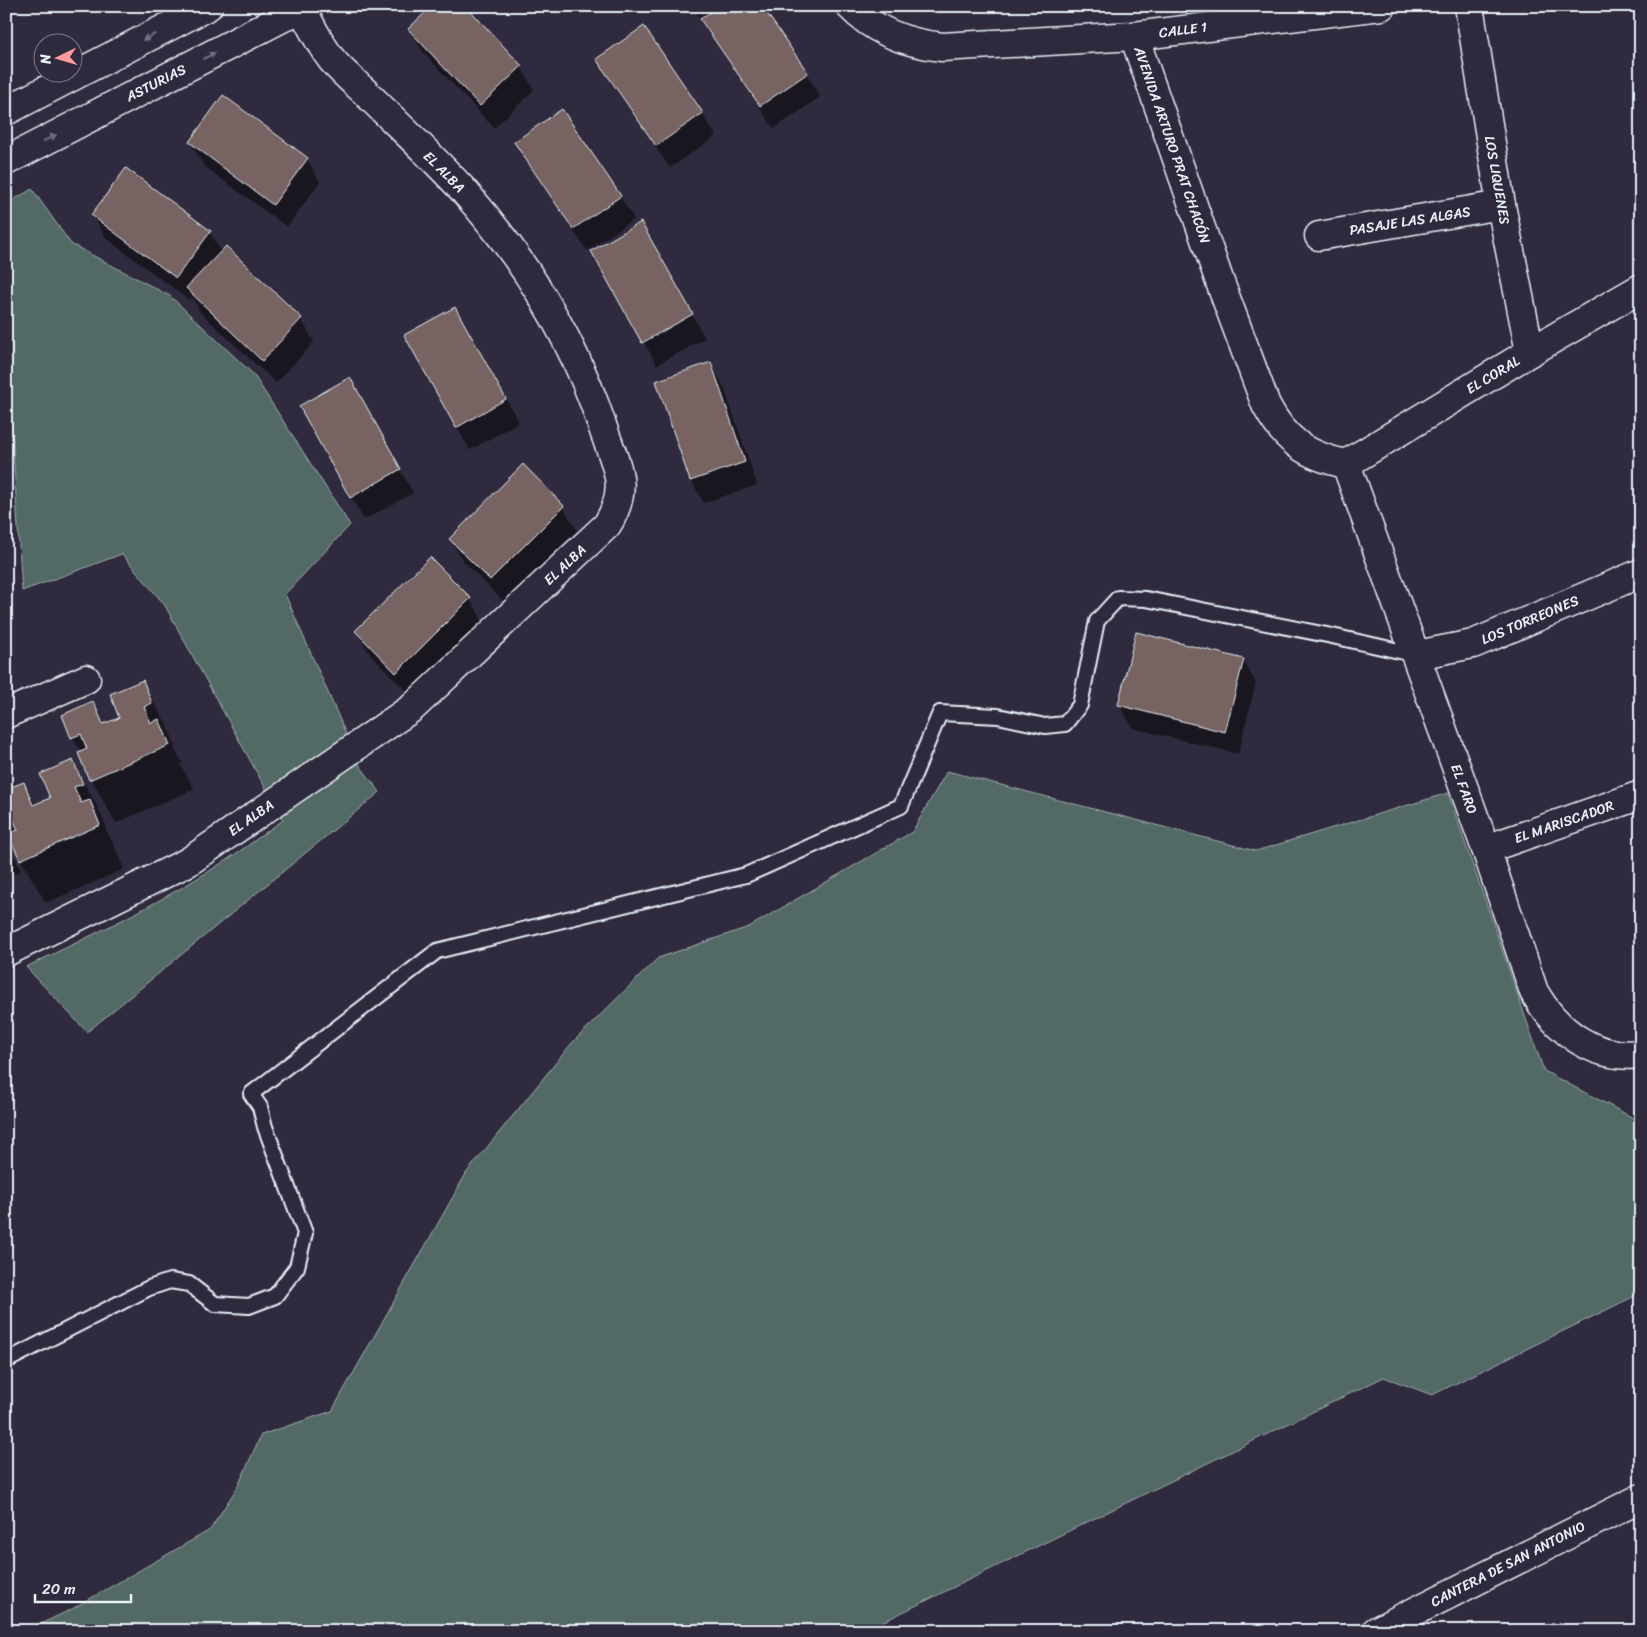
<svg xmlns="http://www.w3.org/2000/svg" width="1647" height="1637" viewBox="0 0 1647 1637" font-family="Sriracha,sans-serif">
<rect width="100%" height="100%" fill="#2f2a3d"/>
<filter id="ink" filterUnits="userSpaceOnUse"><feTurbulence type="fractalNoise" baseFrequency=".02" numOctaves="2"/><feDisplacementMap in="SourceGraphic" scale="10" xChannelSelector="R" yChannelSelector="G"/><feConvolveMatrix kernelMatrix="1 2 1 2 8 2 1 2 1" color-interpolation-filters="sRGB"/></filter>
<g filter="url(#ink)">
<g fill="#536965" stroke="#9eadae">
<path d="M32 189 71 244 170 296 253 374 350 525 285 594 360 766 380 792 87 1032 26 967C97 933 169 899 234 855 251 844 267 831 283 820L164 604 122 554 22 591 6 338V204Z"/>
<path d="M947 771 1256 851 1448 793 1544 1071 1641 1122V1293L1432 1395 1384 1377 864 1631H26L72 1609 210 1530 238 1486 261 1435 332 1411 467 1172 572 1043 658 958 749 927 912 832Z"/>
</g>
<g fill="#0007">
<path d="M691 6H760L807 74 820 97 774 129 707 28Z"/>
<path d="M409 29 521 67 534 90 494 128 423 52Z"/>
<path d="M598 59 702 113 716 136 670 168 611 82Z"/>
<path d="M516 142 620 196 634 219 587 251 529 165Z"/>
<path d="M190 143 307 159 320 182 287 227 204 166Z"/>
<path d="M93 215 210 232 221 252 301 319 314 342 276 383 200 312 192 297 189 300 106 238Z"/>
<path d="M654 247 705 338 657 365 592 252Z"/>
<path d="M468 331 519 422 470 450 457 427Z"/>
<path d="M711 364 724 387 757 485 704 503 691 480Z"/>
<path d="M363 402 413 493 364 520 351 497Z"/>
<path d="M563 507 577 530 504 602 464 562 450 539Z"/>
<path d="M470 599 483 622 410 695 370 654 356 631Z"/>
<path d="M1243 660 1256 683 1238 754 1133 728 1119 705Z"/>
<path d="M142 682 167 725 176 747 174 748 187 771 183 764H180L194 789 116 823 91 779 80 754 82 753 72 737 93 703 105 725 121 718Z"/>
<path d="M72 762 97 806 107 828H105L114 845 124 869 46 903 21 860 12 833 6 823V791L23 783 36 805 52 798Z"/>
<path d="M6 839 21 871 6 878Z"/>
</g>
<g fill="#766362" stroke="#e8f1f8">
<path d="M432 6H466L522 66 480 106 408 29Z"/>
<path d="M719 6H762L808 73 760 106 700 19Z"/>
<path d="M644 26 703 113 656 146 596 59Z"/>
<path d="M223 95 308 158 273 205 189 142Z"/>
<path d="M562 109 621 196 573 229 514 142Z"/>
<path d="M126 168 211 231 176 278 91 215Z"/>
<path d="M641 222 693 314 642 343 591 251Z"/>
<path d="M226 246 302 318 262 361 186 288Z"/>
<path d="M455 307 506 399 456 428 404 335Z"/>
<path d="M711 362 745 462 690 481 656 381Z"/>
<path d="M350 377 401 469 350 498 299 406Z"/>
<path d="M523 464 564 506 490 580 449 539Z"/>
<path d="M430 557 471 598 396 673 355 631Z"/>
<path d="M1136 632 1244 659 1225 732 1118 705Z"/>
<path d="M143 680 152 703 144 707 151 723 159 719 170 745 89 780 78 753 87 749 81 734 71 738 62 715 93 701 103 724 119 718 110 694Z"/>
<path d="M73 760 83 784 74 787 81 803 90 800 100 825 20 860 8 834 18 830 11 815 6 817V789L24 782 33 805 50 798 40 774Z"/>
</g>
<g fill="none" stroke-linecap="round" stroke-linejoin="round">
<g stroke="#e8f1f8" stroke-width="18">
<path id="service" d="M6 1361 149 1288 170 1281 189 1284 215 1304 249 1306 275 1296 297 1267 305 1233 265 1127 260 1107 251 1094 437 951 746 875 901 806 940 713 998 716 1045 726 1065 724 1080 705 1097 621 1118 598 1146 599 1332 636 1417 655"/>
</g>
<g stroke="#e8f1f8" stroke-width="31">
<g id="minor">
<path d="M850 6C875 32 906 43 942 47L1134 36 1381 6"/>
<path d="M1469 6 1501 205 1530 352"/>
<path d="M1134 36 1221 285 1266 405C1285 441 1307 456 1346 464"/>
<path d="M1319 236 1501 205"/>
<path d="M1346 464 1486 849 1534 992C1556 1030 1593 1060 1641 1054"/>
<path d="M1346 464 1530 352 1641 288"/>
<path d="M1417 655 1473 644 1641 573"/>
<path d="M6 714 86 679"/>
<path d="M1486 849 1641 795"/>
<path d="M6 952 188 862 412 708 607 525C631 486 616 467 603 428 574 340 526 261 464 191 433 157 398 125 365 92 354 82 342 72 332 60 320 45 311 25 301 8"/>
<path d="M1376 1631 1641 1498"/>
</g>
</g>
<g stroke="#e8f1f8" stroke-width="31">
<g id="tertiary">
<path d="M6 111 208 6"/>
<path d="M6 161 305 6"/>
</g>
</g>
<use href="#service" stroke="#2f2a3d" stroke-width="14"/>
<use href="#minor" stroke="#2f2a3d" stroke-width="28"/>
<use href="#tertiary" stroke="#2f2a3d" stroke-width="28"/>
</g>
<defs><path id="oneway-solid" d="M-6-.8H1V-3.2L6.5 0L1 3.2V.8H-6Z" transform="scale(1.25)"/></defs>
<g fill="#70707e">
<use href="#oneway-solid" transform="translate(149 37) rotate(153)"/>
<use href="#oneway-solid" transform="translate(209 56) rotate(-27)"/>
<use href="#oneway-solid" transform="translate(50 138) rotate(-27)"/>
</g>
</g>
<g text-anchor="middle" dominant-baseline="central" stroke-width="4" stroke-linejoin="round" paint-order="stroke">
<g font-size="14" fill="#e8f1f8" stroke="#2f2a3d">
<text transform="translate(1183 30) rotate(-7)">CALLE 1</text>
<text transform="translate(156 83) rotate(-27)">ASTURIAS</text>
<text transform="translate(1172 145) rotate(71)">AVENIDA ARTURO PRAT CHACÓN</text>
<text transform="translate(444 172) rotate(45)">EL ALBA</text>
<text transform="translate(1497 180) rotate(80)">LOS LIQUENES</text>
<text transform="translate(1410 221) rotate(-9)">PASAJE LAS ALGAS</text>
<text transform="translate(1493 375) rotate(-31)">EL CORAL</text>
<text transform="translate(565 565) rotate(-43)">EL ALBA</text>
<text transform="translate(1530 620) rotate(-23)">LOS TORREONES</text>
<text transform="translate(1464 789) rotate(70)">EL FARO</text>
<text transform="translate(251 818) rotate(-35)">EL ALBA</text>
<text transform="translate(1564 822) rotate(-19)">EL MARISCADOR</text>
<text transform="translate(1508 1564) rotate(-27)">CANTERA DE SAN ANTONIO</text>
</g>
</g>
<rect width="1647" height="1637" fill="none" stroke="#2f2a3d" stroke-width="25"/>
<rect x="12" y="12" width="1622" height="1612" fill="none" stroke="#e8f1f8" stroke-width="2" filter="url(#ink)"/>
<g transform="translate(58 58) rotate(265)"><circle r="24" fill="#2f2a3d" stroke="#797a88"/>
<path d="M0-4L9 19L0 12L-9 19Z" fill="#ff9aa2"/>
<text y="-8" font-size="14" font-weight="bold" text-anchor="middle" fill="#e8f1f8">N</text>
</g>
<path d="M35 1594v8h96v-8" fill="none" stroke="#e8f1f8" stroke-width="2.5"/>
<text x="42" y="1594" font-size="15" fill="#e8f1f8" stroke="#2f2a3d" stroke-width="4" paint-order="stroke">20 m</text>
</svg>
